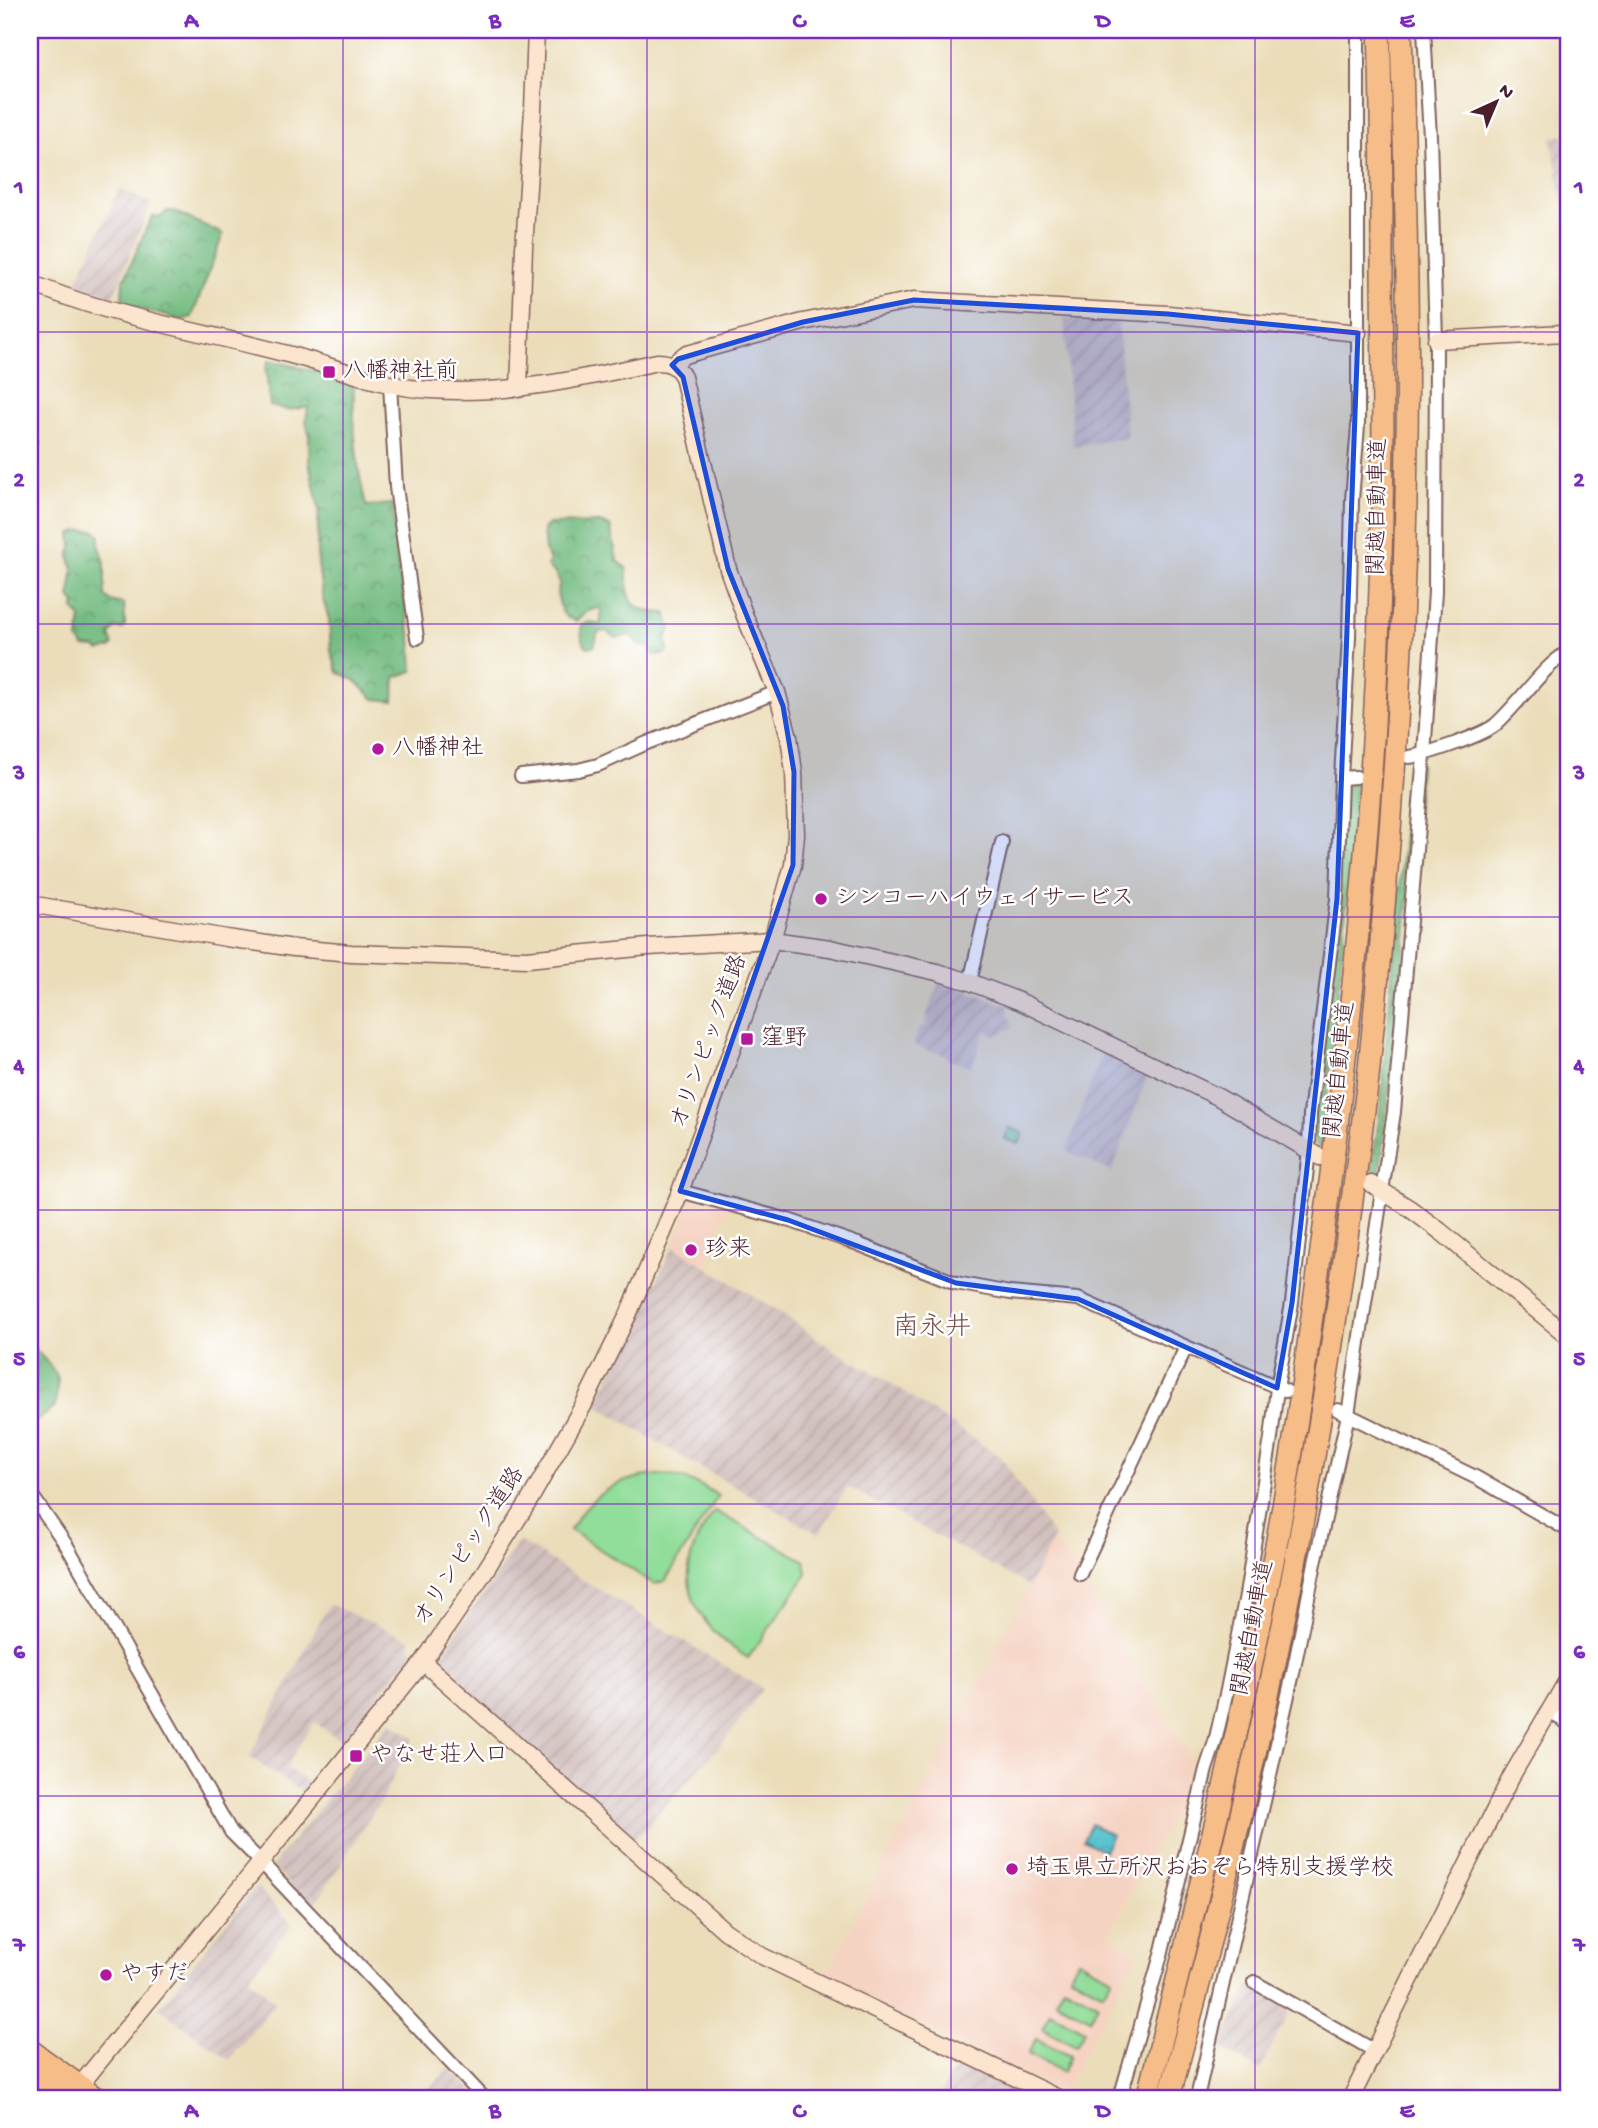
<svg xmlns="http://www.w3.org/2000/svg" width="1598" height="2128" viewBox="0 0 1598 2128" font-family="'Gochi Hand','Klee One',sans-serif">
<defs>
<pattern id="industrial-furrows" width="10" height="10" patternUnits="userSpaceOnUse" patternTransform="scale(1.75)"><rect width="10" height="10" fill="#d1c0bd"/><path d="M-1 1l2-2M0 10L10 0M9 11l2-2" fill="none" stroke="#b5a5a3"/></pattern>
<pattern id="forest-crowns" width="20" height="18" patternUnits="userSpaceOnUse" patternTransform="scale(1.75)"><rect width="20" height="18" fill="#74bc82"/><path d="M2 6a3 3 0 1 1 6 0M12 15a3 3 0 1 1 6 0" fill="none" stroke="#61986b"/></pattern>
<pattern id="cemetery-stones" width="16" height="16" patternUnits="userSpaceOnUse" patternTransform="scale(1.75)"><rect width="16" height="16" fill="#91dd9a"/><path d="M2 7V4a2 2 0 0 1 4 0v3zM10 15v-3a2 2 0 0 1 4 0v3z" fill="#7fbd85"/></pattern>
<pattern id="water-ripples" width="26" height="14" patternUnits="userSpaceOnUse" patternTransform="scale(1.75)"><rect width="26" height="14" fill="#57c3cf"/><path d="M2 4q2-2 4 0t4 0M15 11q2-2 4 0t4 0" fill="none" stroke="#4da7b2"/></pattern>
</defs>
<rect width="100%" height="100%" fill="#fff"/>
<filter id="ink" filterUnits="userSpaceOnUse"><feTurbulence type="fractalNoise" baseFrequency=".0143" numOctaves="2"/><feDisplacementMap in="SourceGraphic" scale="14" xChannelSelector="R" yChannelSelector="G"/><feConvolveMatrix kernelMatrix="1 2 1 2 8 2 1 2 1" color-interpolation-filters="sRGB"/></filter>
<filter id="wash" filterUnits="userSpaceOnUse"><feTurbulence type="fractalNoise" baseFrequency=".00686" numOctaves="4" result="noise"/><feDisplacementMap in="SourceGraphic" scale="28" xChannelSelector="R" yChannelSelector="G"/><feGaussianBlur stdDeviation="1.57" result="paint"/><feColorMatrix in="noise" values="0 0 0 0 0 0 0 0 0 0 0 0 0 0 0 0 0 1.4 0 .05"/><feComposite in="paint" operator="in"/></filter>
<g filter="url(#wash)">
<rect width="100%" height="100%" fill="#ebddb9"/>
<g fill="#f5d3c2">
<path d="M691 1200 727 1207 707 1268 673 1246Z"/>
<path d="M1054 1537 1103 1612 1192 1758 1179 1804 1109 1933 1138 1953 1063 2093 823 1980Z"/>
</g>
<g fill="url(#industrial-furrows)">
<path d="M1568 135V202H1563L1551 137Z"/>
<path d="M119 189 151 203 113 297 78 284 77 281Z"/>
<path d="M1064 318 1118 321 1127 438 1073 446Z"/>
<path d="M940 981 1009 1006 1008 1012 1013 1028 995 1035 985 1031 972 1067 947 1059V1056L916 1046 914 1043 919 1028 925 1026 928 1011Z"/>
<path d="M1104 1048 1150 1069 1112 1172 1066 1151Z"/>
<path d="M673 1246 787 1317 835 1351 870 1370 1001 1457 1054 1537 1029 1586 847 1487 819 1534 687 1460 596 1405Z"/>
<path d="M519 1541 763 1689 727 1738 634 1841 443 1669 442 1654Z"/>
<path d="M329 1604 411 1640 409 1646 415 1650 342 1741 314 1722 287 1765 288 1769 310 1784 303 1792 249 1757Z"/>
<path d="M391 1721 414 1738 384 1795 314 1906 310 1907 272 1866Z"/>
<path d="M256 1886 292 1924 248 1978 276 2002 229 2060 159 2008Z"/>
<path d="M1250 1985 1291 2009 1260 2070 1219 2047Z"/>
<path d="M960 2059 1042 2098H938Z"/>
<path d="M448 2070H452L480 2098H426L422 2095Z"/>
</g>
<g fill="#91dd9a" stroke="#6e7e62" stroke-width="2">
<path d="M659 1475C681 1476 700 1483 718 1496L665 1581 654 1584 570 1530C589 1495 619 1477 659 1475Z"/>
<path d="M715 1511 805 1561 807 1574 748 1658C707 1633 675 1595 695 1544 700 1532 708 1521 715 1511Z"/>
<path d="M1078 1960 1112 1978 1103 1993 1070 1975Z"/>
<path d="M1064 1986 1098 2004 1090 2019 1056 2001Z"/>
<path d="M1050 2012 1084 2030 1076 2046 1042 2028Z"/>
<path d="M1036 2039 1070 2056 1062 2072 1028 2054Z"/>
</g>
<g fill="url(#forest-crowns)" stroke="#5f6e56" stroke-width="2">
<path d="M167 211H173L223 234 192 317 182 320 147 311 128 304 122 297 123 282 148 225 153 216 161 217Z"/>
<path d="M269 360 340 377 354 386C352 425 357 468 366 506L393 504 397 562 411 638 413 671 395 677 394 701 374 699 355 680 338 672 331 651 329 619 323 600 319 572 317 552 319 509 309 462V433L306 421 308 407 288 410 270 406 266 369Z"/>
<path d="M599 523 610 526 617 560 627 569C626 601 632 613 666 613L671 628 666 638 668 651 662 655H654L650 647 638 645 631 635 617 638 605 631 598 632 594 646 587 647 582 640 581 624 590 622 599 625 601 621V610L598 608 588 611 576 621 568 618 562 612 557 593 560 583 556 574 547 566 550 561 545 550 543 529 548 524Z"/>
<path d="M94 530 100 535 99 544 105 563V596L110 601 124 604 125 625 123 629 115 628 110 634 113 645 110 648 99 651 96 648 84 647 78 639 81 618 74 609 75 603C74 602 72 601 71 599 68 590 74 579 73 570 72 561 67 557 72 548L71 534 78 531Z"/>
<path d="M1420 765 1399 1007 1379 1178H1371L1381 1102 1410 768Z"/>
<path d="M1349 784H1356C1347 906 1336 1027 1321 1149L1315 1143 1313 1133 1345 789Z"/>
<path d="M30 1344 49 1364 58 1378 55 1407 39 1419 30 1421Z"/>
</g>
<path fill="url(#cemetery-stones)" stroke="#6e7e62" stroke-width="2" d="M1009 1127 1023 1133 1019 1144 1005 1139Z"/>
<path fill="url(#water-ripples)" stroke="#50717d" stroke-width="2" d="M1091 1824 1112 1835 1104 1851 1083 1840Z"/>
</g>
<g filter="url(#ink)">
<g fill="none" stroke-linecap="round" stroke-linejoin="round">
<path stroke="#cbb79d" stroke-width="12" stroke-dasharray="12 6" stroke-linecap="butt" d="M1369 335 1423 338"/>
<g stroke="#82625d" stroke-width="16">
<g id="street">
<path d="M390 384 396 487 417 638"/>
<path d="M30 407V441"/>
<path d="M1409 757C1426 755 1483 735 1495 725 1519 704 1542 667 1568 652"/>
<path d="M521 776 578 770 598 765 647 743 777 692"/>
<path d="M1341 778 1356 777"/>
<path d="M970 982 1002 842"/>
<path d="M680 1191 788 1220 858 1244 956 1283 1010 1293 1078 1299 1286 1391"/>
<path d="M1338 1410 1477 1478 1568 1530"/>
<path d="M30 1493 67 1546 231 1832 261 1862 484 2098"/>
<path d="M1080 1574 1186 1347"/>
<path d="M1549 1712 1568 1723"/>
<path d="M1254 1982 1375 2051"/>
<path d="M1120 2098 1161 1955 1206 1769 1215 1742 1227 1690 1246 1595 1271 1438 1277 1388 1292 1303 1309 1150 1310 1114 1337 899 1341 778 1349 637 1352 500 1358 426V30"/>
<path d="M1197 2098 1293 1673 1315 1563 1348 1415 1394 1112 1424 755 1435 592 1436 340 1430 137 1424 30"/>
</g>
</g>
<g stroke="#82625d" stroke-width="19">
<g id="secondary">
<path d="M30 283C48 290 66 297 85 303 153 324 223 337 291 355 337 367 383 388 431 390 508 395 582 379 657 362 670 362 677 366 683 377L728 569 744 614 777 692 789 737 794 772 796 835 793 865 772 940 678 1197 628 1315 583 1406 529 1501 481 1577 423 1662 73 2094"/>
<path d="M1436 340 1564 333 1568 331"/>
<path d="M672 365 684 355 803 322 914 300 1168 314 1358 333"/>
<path d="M519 389 524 248 533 110 536 30"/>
<path d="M30 904 226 938 294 948 351 953 527 959 648 947 772 940 830 948 937 972 970 982 1021 1002 1218 1097 1320 1157"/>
<path d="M1371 1184 1409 1208 1440 1231 1568 1336"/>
<path d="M423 1662 688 1898 725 1931 762 1956 1058 2098"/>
<path d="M1351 2098 1511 1777 1568 1679"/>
</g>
</g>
<g stroke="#82625d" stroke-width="24">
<g id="highway">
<path d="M30 2050 96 2098"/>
<path d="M30 2070 68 2098"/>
<path d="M1147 2098C1193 1918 1238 1739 1274 1556 1294 1450 1309 1342 1323 1235 1352 1020 1374 803 1380 586 1384 481 1383 376 1382 271 1382 191 1382 110 1379 30"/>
<path d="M1169 2098C1210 1946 1248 1793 1280 1639 1307 1509 1328 1377 1346 1245 1354 1183 1364 1120 1370 1058 1391 852 1405 646 1407 439 1409 303 1405 166 1401 30"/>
</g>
</g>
<use href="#street" stroke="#fff" stroke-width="12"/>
<use href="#secondary" stroke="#fce5cf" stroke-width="16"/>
<use href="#highway" stroke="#f7bd88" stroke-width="21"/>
</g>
</g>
<path fill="#1d4ed8" fill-opacity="0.2" stroke="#1d4ed8" stroke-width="5" stroke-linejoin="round" d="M914 300 1168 314 1358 333 1337 899 1292 1303 1277 1388 1078 1299 956 1283 788 1220 680 1191 793 865 794 772 783 706 728 569 683 377 672 365 678 359 803 322Z"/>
<path fill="none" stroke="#7b2cbf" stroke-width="2" stroke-opacity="0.55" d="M343 30V2098M647 30V2098M951 30V2098M1255 30V2098M30 332H1568M30 624H1568M30 917H1568M30 1210H1568M30 1504H1568M30 1796H1568"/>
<g fill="#b5179e" stroke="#fff" stroke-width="2.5">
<rect x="322" y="365" width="14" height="14" rx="3.5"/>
<circle cx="378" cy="749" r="7"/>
<circle cx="821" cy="899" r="7"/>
<rect x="740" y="1032" width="14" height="14" rx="3.5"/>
<circle cx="691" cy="1250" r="7"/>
<rect x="349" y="1749" width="14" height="14" rx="3.5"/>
<circle cx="1012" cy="1869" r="7"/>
<circle cx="106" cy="1975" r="7"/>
</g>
<g text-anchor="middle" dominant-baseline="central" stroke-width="5" stroke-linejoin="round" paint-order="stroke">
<g font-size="23" fill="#4a1f2b" stroke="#fff" text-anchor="start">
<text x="343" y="372">八幡神社前</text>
<text x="392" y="749">八幡神社</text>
<text x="835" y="899">シンコーハイウェイサービス</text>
<text x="761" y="1039">窪野</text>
<text x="705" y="1250">珍来</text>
<text x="370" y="1756">やなせ荘入口</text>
<text x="1026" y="1869">埼玉県立所沢おおぞら特別支援学校</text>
<text x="120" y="1975">やすだ</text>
</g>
<g font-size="23" fill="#4a1f2b" stroke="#fff">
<text transform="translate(1379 507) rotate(-89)">関越自動車道</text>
<text transform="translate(710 1042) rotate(-70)">オリンピック道路</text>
<text transform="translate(1341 1070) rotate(-84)">関越自動車道</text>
<text transform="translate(470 1547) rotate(-57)">オリンピック道路</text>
<text transform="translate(1254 1628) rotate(-79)">関越自動車道</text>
</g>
<g font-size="26" fill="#7d4f4a" stroke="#fff">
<text x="932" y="1329">南永井</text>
</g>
</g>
<rect width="1598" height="2128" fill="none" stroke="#fff" stroke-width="77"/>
<g transform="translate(1496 102) rotate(44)" stroke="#ffffff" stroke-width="5" paint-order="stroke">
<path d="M0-5L12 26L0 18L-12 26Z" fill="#4a1f2b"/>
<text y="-10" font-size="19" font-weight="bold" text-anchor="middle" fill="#4a1f2b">N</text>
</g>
<rect x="38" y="38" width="1522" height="2052" fill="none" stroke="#7b2cbf" stroke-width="2.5"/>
<g font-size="23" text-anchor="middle" font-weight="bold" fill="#7b2cbf">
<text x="191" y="27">A</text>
<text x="495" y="27">B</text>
<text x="799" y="27">C</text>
<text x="1103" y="27">D</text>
<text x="1407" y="27">E</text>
<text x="19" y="193">1</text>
<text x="1579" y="193">1</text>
<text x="19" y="486">2</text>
<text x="1579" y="486">2</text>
<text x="19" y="779">3</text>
<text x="1579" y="779">3</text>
<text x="19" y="1072">4</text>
<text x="1579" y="1072">4</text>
<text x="19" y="1365">5</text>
<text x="1579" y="1365">5</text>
<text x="19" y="1658">6</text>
<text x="1579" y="1658">6</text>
<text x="19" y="1951">7</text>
<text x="1579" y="1951">7</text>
<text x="191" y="2117">A</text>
<text x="495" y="2117">B</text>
<text x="799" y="2117">C</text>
<text x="1103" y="2117">D</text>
<text x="1407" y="2117">E</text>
</g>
</svg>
